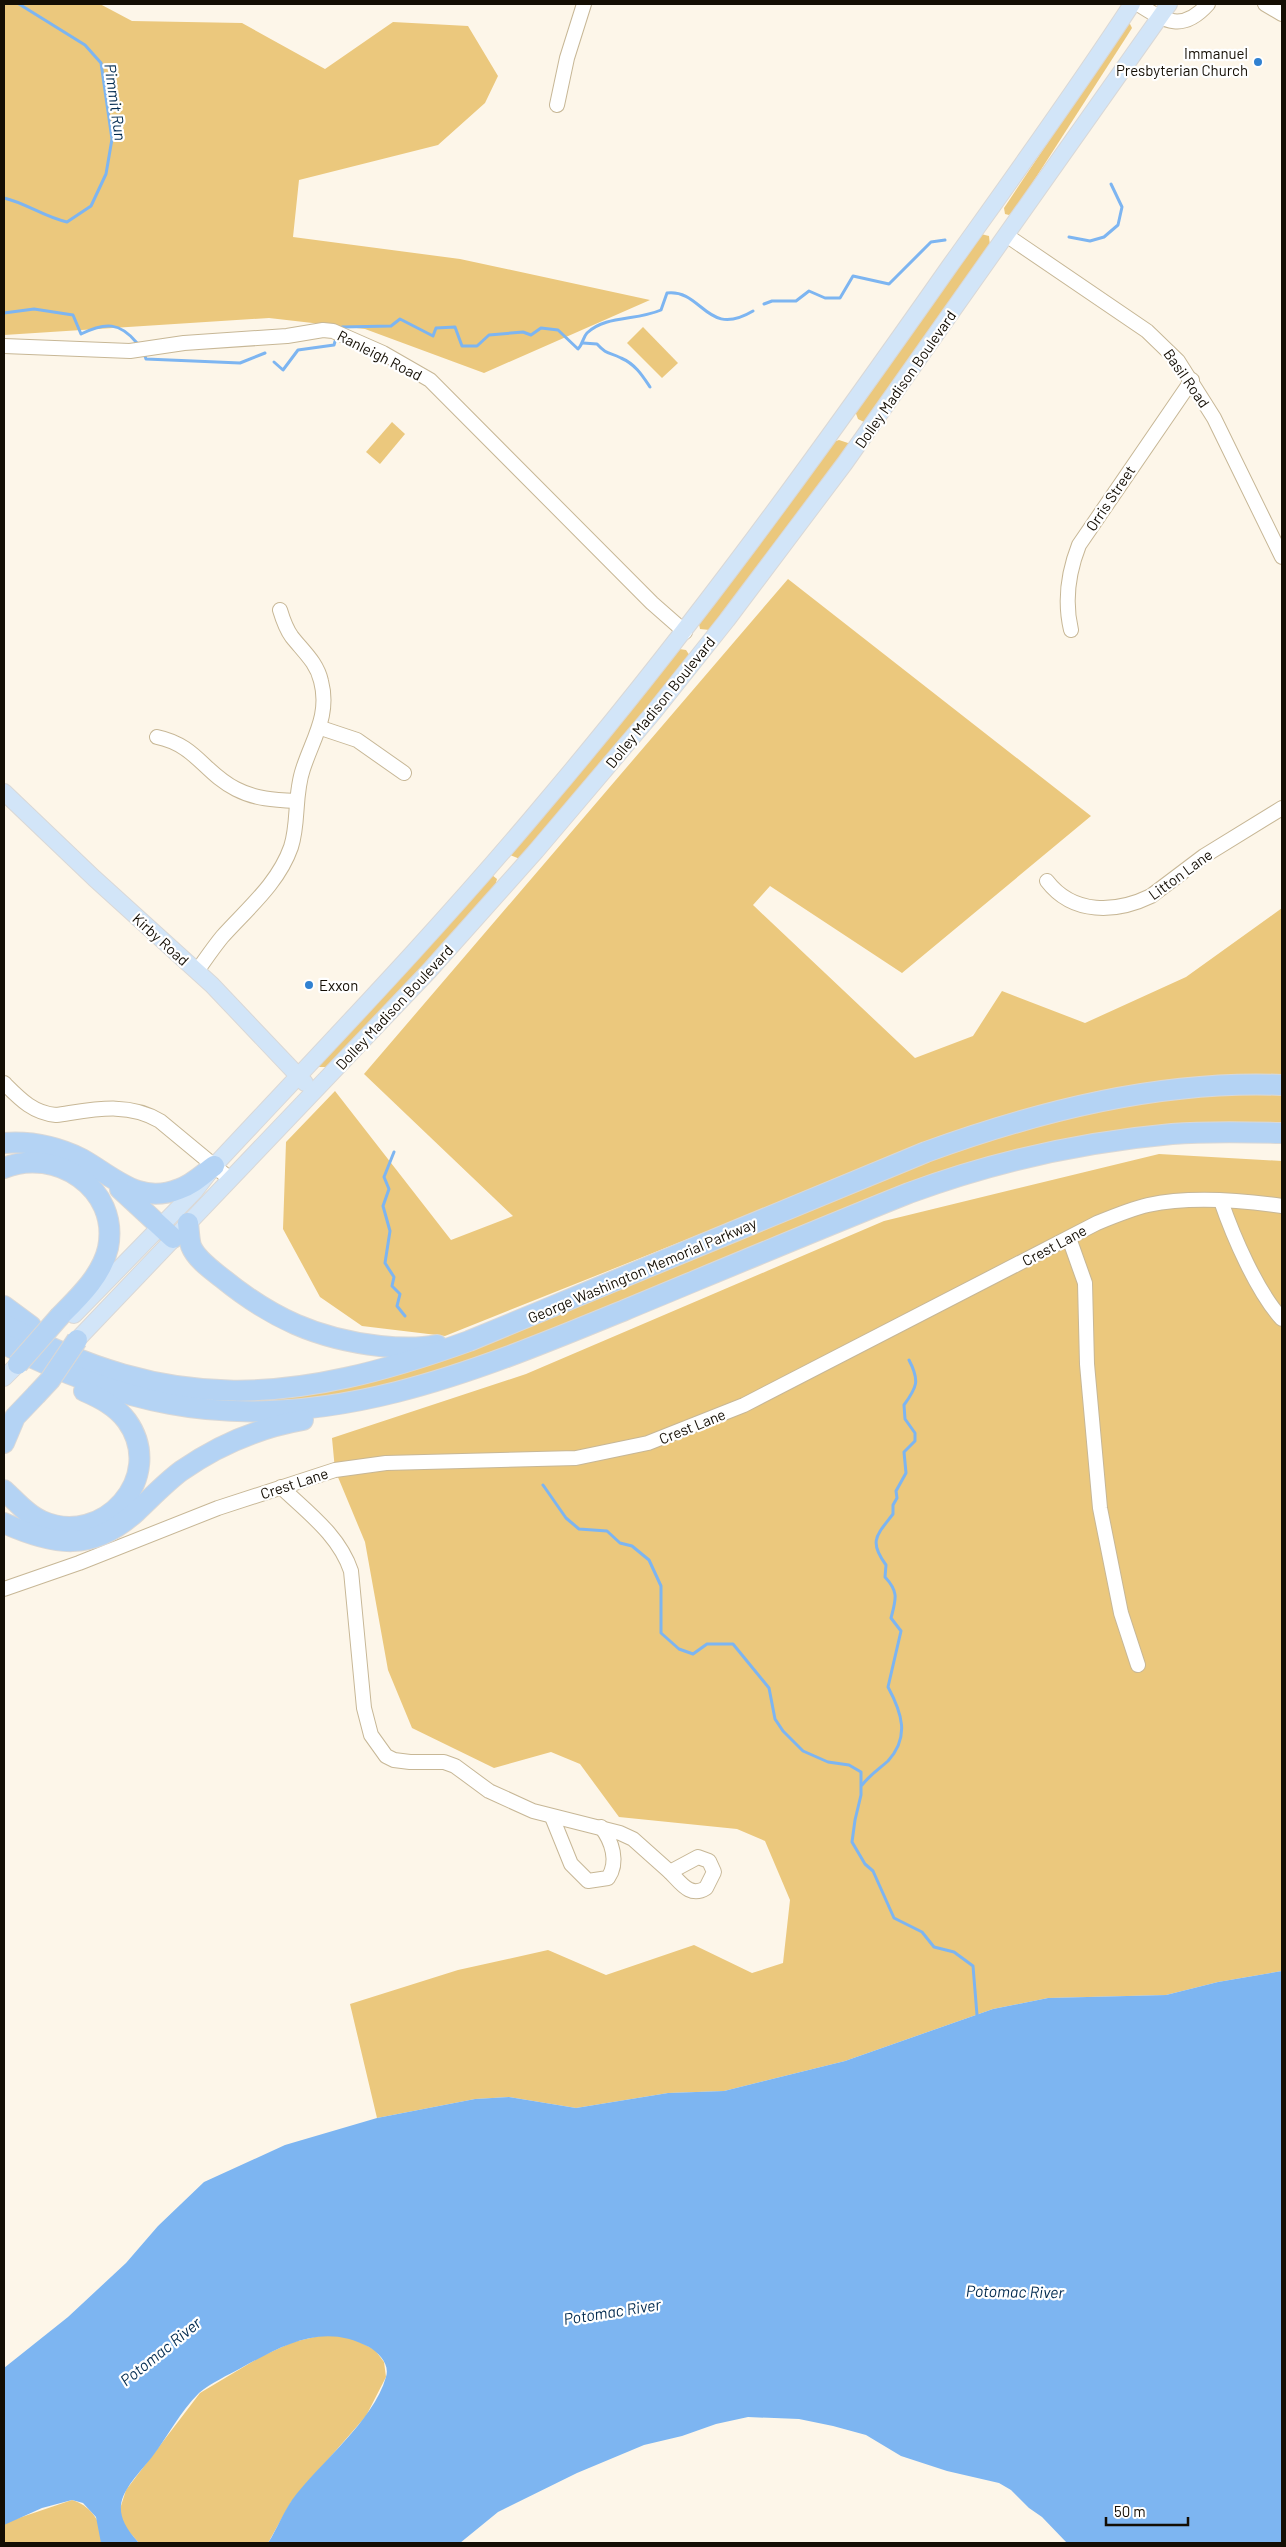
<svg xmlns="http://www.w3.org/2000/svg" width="1286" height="2547" viewBox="0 0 1286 2547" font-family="Barlow,sans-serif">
<rect width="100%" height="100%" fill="#fdf6e9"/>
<g fill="#ebc87d">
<path d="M4 4H100L132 21 242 23 325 69 393 22 468 26 498 76 485 103 438 145 299 180 293 237 460 259 650 300 484 373 365 329 269 318 4 335Z"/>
<path d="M1130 24 1132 28 1127 36 1015 210 1009 215 1005 214 1004 208 1126 25Z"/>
<path d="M981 234 989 236 990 246 869 419 864 422 858 419 855 411Z"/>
<path d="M643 327 678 363 662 378 627 343Z"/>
<path d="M392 422 405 434 380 464 366 452Z"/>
<path d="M839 440 848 443V448L710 630 700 629 699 624 703 618 833 442Z"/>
<path d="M788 579 1091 816 902 973 770 886 753 905 915 1058 973 1036 1002 991 1085 1023 1186 977 1282 908V1076L1015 1114 733 1221 445 1336 362 1326 320 1297 283 1229 286 1142 335 1091 451 1240 513 1216 364 1074Z"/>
<path d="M679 649 686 650 690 656 520 859 510 855Z"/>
<path d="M492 875 497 879 495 886 450 938 327 1067H318V1063Z"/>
<path d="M1282 1092V1127L1037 1148 479 1361 380 1390 288 1405 221 1404V1397L318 1390 979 1138 1143 1100Z"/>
<path d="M1159 1154 1282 1161V1971L1218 1982 1166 1995 1048 1998 993 2009 845 2061 724 2091 668 2093 576 2108 509 2097 475 2099 377 2118 350 2004 458 1970 548 1950 606 1975 694 1945 752 1973 783 1963 790 1900 765 1841 737 1829 619 1817 580 1764 551 1752 494 1768 412 1728 388 1670 365 1542 335 1470 332 1438 526 1374 884 1221Z"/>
<path d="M340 2335 356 2340 375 2350 384 2362 386 2377 366 2416 291 2502 268 2543H139L124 2526 119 2512 126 2490 200 2393 260 2357 293 2342 319 2336Z"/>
<path d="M72 2500C90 2505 104 2523 101 2543H4V2525L7 2522Z"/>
</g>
<path fill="#7db5f1" d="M1282 1971V2543H1067L1042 2517 1029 2508 1011 2490 999 2483 947 2471 901 2456 866 2435 833 2426 799 2419 748 2417 716 2424 682 2436 644 2445 577 2473 498 2512 460 2543H268C276 2531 284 2511 292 2500 319 2463 373 2422 386 2377 390 2364 379 2353 369 2347 323 2322 283 2345 241 2368 228 2375 211 2383 199 2393 180 2412 168 2436 152 2457 126 2489 104 2506 139 2543H101L96 2517 83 2503 72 2500 42 2508 4 2525V2368L68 2317 126 2263 158 2226 204 2182 285 2145 377 2118 475 2099 509 2097 576 2108 668 2093 724 2091 845 2061 993 2009 1048 1998 1166 1995 1218 1982Z"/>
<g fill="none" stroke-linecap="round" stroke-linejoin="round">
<g stroke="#7db5f1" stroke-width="3">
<path d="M4 198C26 203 44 217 67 222L91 206 106 174 112 139 101 63 85 45 19 4"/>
<path d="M1069 237 1090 241 1104 237 1118 225 1122 207 1111 184"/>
<path d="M764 304 772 301H796L809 291 825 298H840L853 276 889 284 931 242 945 240"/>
<path d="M4 313 34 309 73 315 81 334C105 322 120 322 137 343"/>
<path d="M342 327 391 326 400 319 433 336 436 328 455 327 462 346H477L489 335 523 332 531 335 541 328 558 330 578 349C583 344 583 337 587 333 606 315 636 321 661 310L667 293C703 289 706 339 753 311"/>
<path d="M583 343 597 344C607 355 609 352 621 358 635 364 642 375 650 387"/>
<path d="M145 356 146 359 240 363 265 353"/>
<path d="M274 362 283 370 298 350 334 345 336 338"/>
<path d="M394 1152 384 1177 389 1189 383 1206 390 1231 385 1263 394 1277 392 1286 400 1294 397 1306 405 1316"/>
<path d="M543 1485 566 1518 579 1529 607 1531 620 1543 632 1546 649 1560 661 1586V1633L679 1649 693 1654 707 1644H733L769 1688 775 1719 783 1731 803 1751 828 1762 849 1765 861 1772V1795L855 1820 852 1842 865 1864 873 1871 894 1918 922 1932 934 1947 954 1952 973 1966 977 2015"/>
<path d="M862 1785C870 1775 879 1769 888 1761 910 1737 902 1713 888 1687L901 1631 891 1618C896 1599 899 1592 885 1577L886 1565C868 1541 877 1535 893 1514V1505L897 1498 896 1491 906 1473 904 1452 915 1441V1433L905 1419 904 1405C917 1387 920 1381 909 1360"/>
</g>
<g stroke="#c7b796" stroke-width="16">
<g id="minor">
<path d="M1138 4C1166 22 1183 32 1208 4"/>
<path d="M1265 4 1282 14"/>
<path d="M557 105 567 58 584 4"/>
<path d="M1006 235 1147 331 1178 361 1214 418 1282 557"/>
<path d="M4 346 130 351 184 343 287 336 323 330 333 331 383 353 430 380 652 603 685 632"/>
<path d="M1071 630C1064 600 1068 573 1079 545L1192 380"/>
<path d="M321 728 357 740 404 773"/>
<path d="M157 737C196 745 204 773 236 789 255 799 275 800 296 801"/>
<path d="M1047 881C1073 915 1116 913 1151 896L1204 856 1282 808"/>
<path d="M197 971C205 960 213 948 222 937 247 909 278 884 291 847 299 823 294 795 303 769 313 738 330 715 321 681 317 663 304 652 292 637 286 629 283 620 280 610"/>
<path d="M4 1083C20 1099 33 1113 56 1115 92 1110 127 1101 160 1121L230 1179"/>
<path d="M1221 1201C1233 1236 1257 1292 1282 1319"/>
<path d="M1069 1238 1085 1283 1087 1364 1100 1508 1121 1613 1138 1665"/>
<path d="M281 1487C307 1512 339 1535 351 1571L364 1708 371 1735 386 1756 394 1760 410 1762H444L455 1766 489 1791 533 1811 620 1833 633 1839 670 1872"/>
<path d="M4 1589 79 1563 218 1508 335 1470 386 1463 576 1458 648 1443 744 1405 1097 1223C1114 1216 1131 1209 1148 1205 1190 1196 1240 1200 1282 1206"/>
<path d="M552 1817 571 1864 588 1881 608 1878C619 1862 612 1841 601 1827"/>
<path d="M698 1857 709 1861 714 1872 706 1888C690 1898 681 1883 670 1872Z"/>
</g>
</g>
<g stroke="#d9d8d7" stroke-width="18">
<g id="major">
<path d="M4 792 94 878 212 985 305 1083"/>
<path d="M74 1315 194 1192 214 1166C326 1046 440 928 545 802 691 630 820 451 949 267 1011 180 1074 93 1132 4"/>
<path d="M77 1340 429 971 536 851 653 713 727 620 845 463 1169 4"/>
<path d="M4 1378 18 1364"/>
</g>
</g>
<g stroke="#d9d8d7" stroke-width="22">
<g id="highway">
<path d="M4 1143C30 1141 58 1147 82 1159 114 1177 139 1205 179 1189 192 1185 203 1174 214 1166"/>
<path d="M4 1168C55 1147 120 1188 108 1248 102 1275 79 1297 60 1316"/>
<path d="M120 1189 173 1238"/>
<path d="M188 1223C189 1230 189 1239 191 1246 196 1259 212 1270 222 1278 271 1318 317 1339 380 1346 399 1348 418 1349 437 1345"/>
<path d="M4 1306 31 1326"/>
<path d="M4 1324C172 1416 294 1404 469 1341L926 1152C1039 1111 1161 1080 1282 1085"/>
<path d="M4 1344C57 1371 111 1393 170 1404 329 1434 481 1369 625 1310 719 1271 814 1231 909 1193 993 1162 1083 1142 1172 1134 1209 1131 1246 1132 1282 1133"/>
<path d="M4 1443 15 1417 36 1395"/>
<path d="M4 1490C16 1501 27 1515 42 1521 103 1548 167 1477 127 1421 116 1406 100 1398 84 1391"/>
<path d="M4 1523C55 1546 92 1552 136 1512 151 1498 165 1483 181 1471 218 1445 258 1428 303 1420"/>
</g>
</g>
<use href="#minor" stroke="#fff" stroke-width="14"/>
<use href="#major" stroke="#d2e5f8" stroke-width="16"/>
<use href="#highway" stroke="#b4d3f4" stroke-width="20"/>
<g stroke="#d9d8d7" stroke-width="22" stroke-linecap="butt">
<g id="highway-bridge">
<path d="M18 1364 60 1316"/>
<path d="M36 1395 50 1380 77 1340"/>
</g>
</g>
<use href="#highway-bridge" stroke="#b4d3f4" stroke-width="20"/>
</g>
<g fill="#3081d1" stroke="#fff" stroke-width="2">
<circle cx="1258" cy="62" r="5"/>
<circle cx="309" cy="985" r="5"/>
</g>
<g text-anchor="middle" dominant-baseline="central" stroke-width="4.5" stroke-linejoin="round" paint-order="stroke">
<g font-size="15" fill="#140e04" stroke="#fff" text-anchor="end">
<text x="1248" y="53">Immanuel<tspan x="1248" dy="17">Presbyterian Church</tspan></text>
<text x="319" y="985" text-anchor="start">Exxon</text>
</g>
<g font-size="15" fill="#140e04" stroke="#fff">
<text transform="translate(380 355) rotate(27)">Ranleigh Road</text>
<text transform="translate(1187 378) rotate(55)">Basil Road</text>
<text transform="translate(905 379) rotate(-55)">Dolley Madison Boulevard</text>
<text transform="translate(1110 498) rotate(-56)">Orris Street</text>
<text transform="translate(660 702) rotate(-51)">Dolley Madison Boulevard</text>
<text transform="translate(1180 874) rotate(-36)">Litton Lane</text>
<text transform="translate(161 939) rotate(42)">Kirby Road</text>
<text transform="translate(394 1007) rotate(-47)">Dolley Madison Boulevard</text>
<text transform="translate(1054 1245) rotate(-28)">Crest Lane</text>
<text transform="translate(642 1270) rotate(-23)">George Washington Memorial Parkway</text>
<text transform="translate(692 1426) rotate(-22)">Crest Lane</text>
<text transform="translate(294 1483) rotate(-18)">Crest Lane</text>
</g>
<g font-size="16" font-style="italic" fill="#022b50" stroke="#fff">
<text transform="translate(116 102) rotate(82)">Pimmit Run</text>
<text transform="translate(1015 2291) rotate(1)">Potomac River</text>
<text transform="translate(612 2311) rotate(-9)">Potomac River</text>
<text transform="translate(160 2351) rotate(-39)">Potomac River</text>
</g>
</g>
<rect width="1286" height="2547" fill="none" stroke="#140e04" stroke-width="10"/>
<path d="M1106 2517v8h82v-8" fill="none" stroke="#140e04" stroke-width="2.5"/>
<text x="1114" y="2517" font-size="15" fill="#140e04" stroke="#ffffff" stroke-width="4" paint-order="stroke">50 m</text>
</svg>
